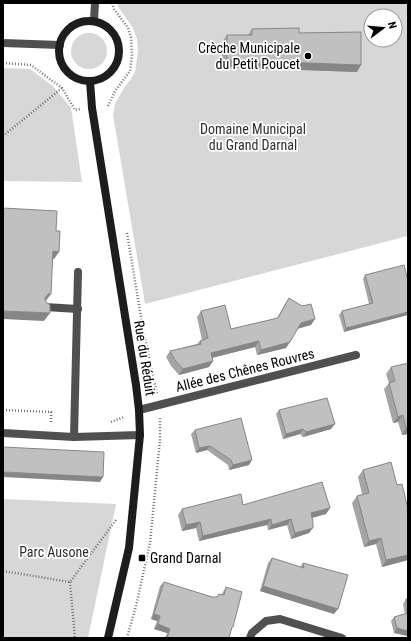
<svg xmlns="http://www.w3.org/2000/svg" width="411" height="641" viewBox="0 0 411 641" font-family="'Roboto Condensed',sans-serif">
<rect width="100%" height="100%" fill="#fff"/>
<g fill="#d7d7d7" fill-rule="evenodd">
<path d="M117 3H408V236L145 304 113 115 115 104 124 88 130 80 135 72 138 51 137 39 133 28 119 8ZM371 16H395V40H371Z"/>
<circle cx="89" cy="51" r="18"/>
<path d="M3 68 30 69 54 87 71 108 82 182 3 181Z"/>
<path d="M3 499 116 504 88 638H3Z"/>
</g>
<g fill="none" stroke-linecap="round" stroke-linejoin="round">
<g stroke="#727272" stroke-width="2.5" stroke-dasharray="1 2" stroke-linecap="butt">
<path d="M3 63 31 65 62 88 75 110 81 109"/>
<path d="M108 106 115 91 130 71 132 56 131 37 128 28 114 9 112 3"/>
<path d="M3 136 62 88"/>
<path d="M127 233 143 329 157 394"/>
<path d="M3 410 51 412V423"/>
<path d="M111 422 124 417"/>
<path d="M3 571 70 582 116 520"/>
<path d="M70 582 75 638"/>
<path d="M127 638 136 606 150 543 160 440V418"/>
</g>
<g stroke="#505050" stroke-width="8">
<path d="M94 20 95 3"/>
<path d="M3 43 60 45"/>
<path d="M45 307 78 309"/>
<path d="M139 410 356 355"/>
<path d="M3 433 74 437 140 435"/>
<path d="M74 437 78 272"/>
<path d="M250 638 252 633 266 621 280 619 342 638"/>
</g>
<g stroke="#1d1d1d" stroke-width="8">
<circle cx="89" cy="51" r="30"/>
<path d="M90 81 92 108 136 385 139 410 140 435 129 548 108 638"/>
</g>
</g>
<g fill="#a5a5a5">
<path d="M252 29 299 33 357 72 222 67V42L227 35H248Z"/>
<path d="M365 275 408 281 344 332 339 315 342 311 369 304 363 279Z"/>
<path d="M289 298 311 325 298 328 286 348 257 355 255 347 212 358 213 361 209 367 179 375 171 366 166 357 170 351 197 344 200 341 202 340 197 317 201 311 231 329 277 318 285 304Z"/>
<path d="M391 367 408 434 402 435 398 422 393 423 384 389 389 383 386 374Z"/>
<path d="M279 410 331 429 303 437 300 434 283 439 276 414Z"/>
<path d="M195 430 249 465 229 470 228 465 207 450 196 453 191 434Z"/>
<path d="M363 470 397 485 408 509V560L382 567 376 544 364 547 352 503 357 496 362 494 358 477Z"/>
<path d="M243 505 330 508 326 514 312 518 309 533 291 539 287 525 268 530 267 525 199 541 196 528 182 531 178 515 182 509Z"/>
<path d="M272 558 300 567 303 563 334 614 260 591 268 563Z"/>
<path d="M164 582 212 597H216L219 594H222L223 592 226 587 231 629 229 638H165L167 633 154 629 157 621 151 619 160 586Z"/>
<path d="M406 599H408V636L394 633 391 621 394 617 405 614 403 604Z"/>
</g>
<g fill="#868686">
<path d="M227 60 361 65 357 72 222 67Z"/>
<path d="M53 251 59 252 54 259H47Z"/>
<path d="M48 294H51L45 302H42Z"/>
<path d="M3 311 50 313 44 321 3 319Z"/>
<path d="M408 312V315L344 332 346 328Z"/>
<path d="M315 319 311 325 297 329 301 323Z"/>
<path d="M259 341 255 347 207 359 211 353Z"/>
<path d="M290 342 286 348 257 355 261 350Z"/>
<path d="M213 361 209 367 179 375 183 369Z"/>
<path d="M403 415 398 422 393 423 398 417Z"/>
<path d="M335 424 331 429 303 437 306 432Z"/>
<path d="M406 428H408V434L402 435Z"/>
<path d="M303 429 300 434 283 439 286 434Z"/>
<path d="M210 446 207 450 196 453 199 448Z"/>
<path d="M252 460 249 465 229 470 233 465Z"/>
<path d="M3 472 103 477 100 482 3 477Z"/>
<path d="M330 508 326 514 307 519 311 513Z"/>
<path d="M271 519 267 525 199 541 203 536Z"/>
<path d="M291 519 287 525 268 530 272 525Z"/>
<path d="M200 522 196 528 182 531 186 525Z"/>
<path d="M313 528 309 533 291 539 295 533Z"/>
<path d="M381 538 376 544 364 547 369 541Z"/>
<path d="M408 555V560L382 567 386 560Z"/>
<path d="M263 586 338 609 334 614 260 591Z"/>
<path d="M154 614 160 616 157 621 151 619Z"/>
<path d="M158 624 170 629 167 633 154 629Z"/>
<path d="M397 628 408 631V636L394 633Z"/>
</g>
<g fill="#c0c0c0" stroke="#868686">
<path d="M299 28V33L361 32V65L227 60V35H252V29Z"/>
<path d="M3 208 57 211 56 231H60L59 252 53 251 51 294H48L45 298 46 302 50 305V313L3 311Z"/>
<path d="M404 265 408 281V312L346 328 342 311 373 303 365 275Z"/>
<path d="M289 298 302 306 311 304 315 319 301 323 290 342 261 350 259 341 211 353 213 361 183 369 175 360 170 351 201 344 200 341 208 338 201 311 225 305 231 329 278 318Z"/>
<path d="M408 363V428H406L403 415 398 417 389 383 395 381 391 367Z"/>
<path d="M327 398 335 424 306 432 303 429 286 434 279 410Z"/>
<path d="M241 418 252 460 233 465 231 460 210 446 199 448 195 430Z"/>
<path d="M3 447 104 452 103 477 3 472Z"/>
<path d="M391 462 397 485 402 484 408 509V555L386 560 381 538 369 541 357 496 369 493 363 470Z"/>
<path d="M322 482 330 508 311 513 313 522V528L295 533 291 519 272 525 271 519 203 536 200 522 186 525 182 509 241 494 243 505Z"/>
<path d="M272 558 304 568 303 563 348 575 338 609 263 586Z"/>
<path d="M164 582 212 597H217L219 594 224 595 226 587 242 592 233 627H232L229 638H167L170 629 158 624 160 616 154 614Z"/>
<path d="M406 599H408V606Z"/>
<path d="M408 613V631L397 628 394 617Z"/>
</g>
<g fill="#000" stroke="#fff" stroke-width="1.5">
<circle cx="308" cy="56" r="4"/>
<rect x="138" y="554" width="8" height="8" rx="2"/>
</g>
<g text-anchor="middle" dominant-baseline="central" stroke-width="3.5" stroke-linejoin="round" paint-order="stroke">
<g font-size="14" fill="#000" stroke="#fff" text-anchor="end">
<text x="300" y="48">Crèche Municipale<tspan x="300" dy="16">du Petit Poucet</tspan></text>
<text x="150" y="558" text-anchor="start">Grand Darnal</text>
</g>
<g font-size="14" fill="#2e2e2e" stroke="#fff">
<text x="253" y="129">Domaine Municipal<tspan x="253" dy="16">du Grand Darnal</tspan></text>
<text x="54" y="552">Parc Ausone</text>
</g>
<g font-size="14" fill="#000" stroke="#fff">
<text transform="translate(145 358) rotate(81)">Rue du Réduit</text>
<text transform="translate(245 370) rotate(-14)">Allée des Chênes Rouvres</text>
</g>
</g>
<rect width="411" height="641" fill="none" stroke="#000000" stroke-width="8"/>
<g transform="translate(383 28) rotate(74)"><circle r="19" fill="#ffffff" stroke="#999999"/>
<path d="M0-3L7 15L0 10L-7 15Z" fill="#000000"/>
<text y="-6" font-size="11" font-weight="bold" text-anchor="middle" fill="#000000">N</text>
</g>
</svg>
